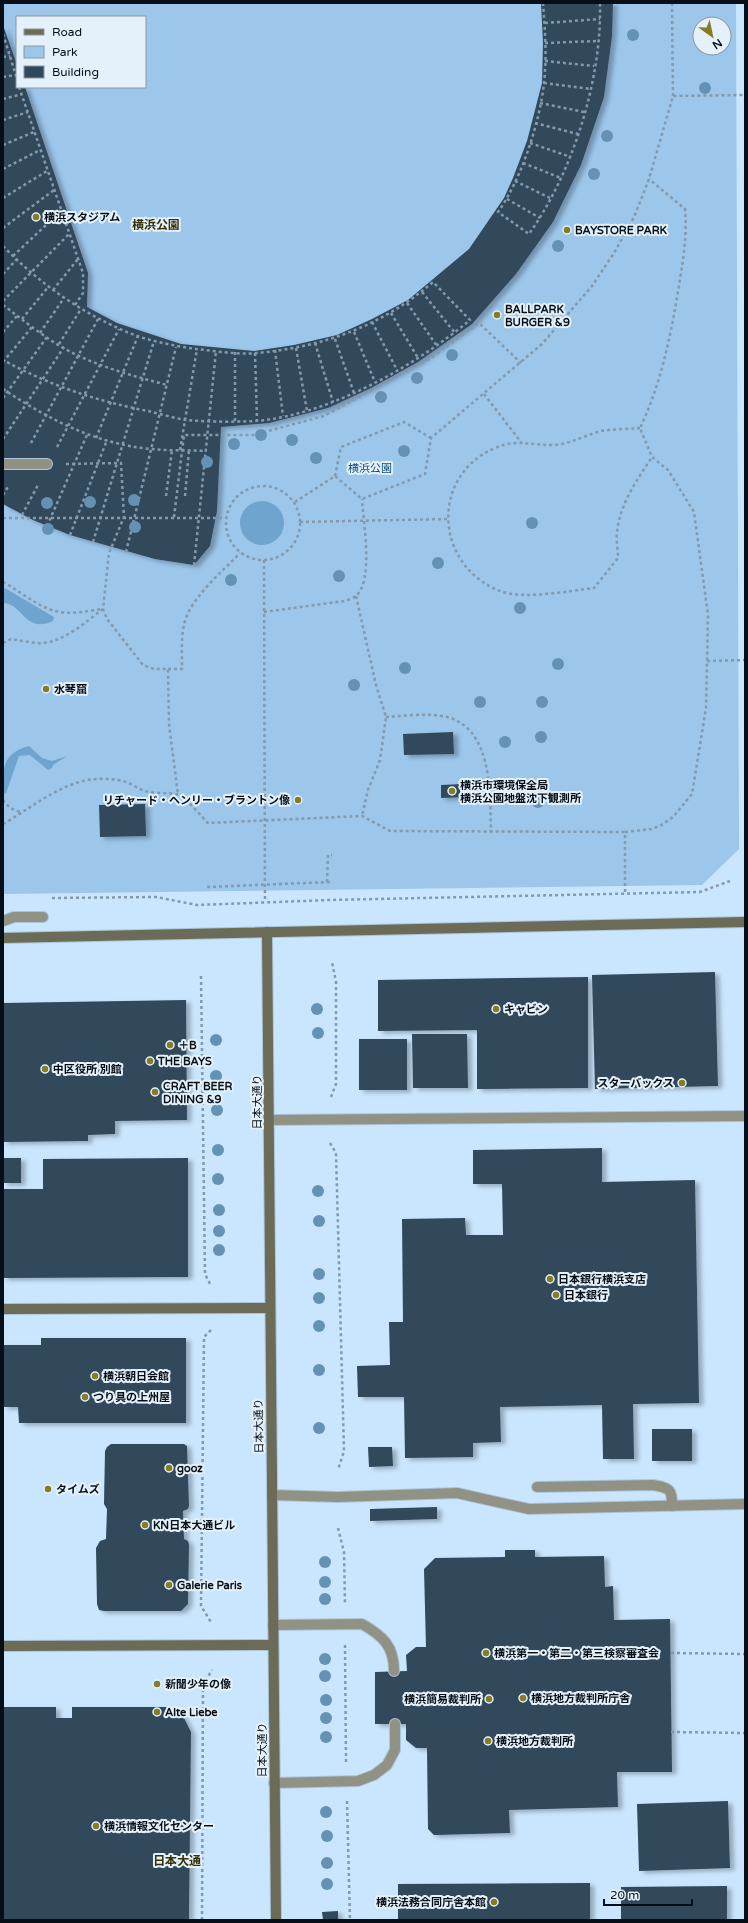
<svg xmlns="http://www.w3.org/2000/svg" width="748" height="1923" viewBox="0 0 748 1923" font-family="'Varela Round','Noto Sans JP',sans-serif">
<defs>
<filter id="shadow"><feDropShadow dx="4.5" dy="2.5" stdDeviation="2" flood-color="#0004"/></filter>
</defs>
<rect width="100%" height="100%" fill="#cae6fe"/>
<path fill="#9cc6ea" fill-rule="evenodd" d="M3 3H736L739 849 702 885 3 894ZM17 17H145V87H17ZM700 24H724V48H700Z"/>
<g fill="#6fa4cf">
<circle cx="262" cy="523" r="22"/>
<path d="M3 587 54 617 53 621C24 634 23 603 3 603Z"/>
<path d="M29 746 42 758 52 761 67 756 53 765 52 768 48 770 30 755 19 756 6 793 3 795C3 769 1 754 29 746Z"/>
</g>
<g fill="#30485c" filter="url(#shadow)">
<path d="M541 3H613L612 36 604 97 581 165 553 222 516 274 472 324 418 362 371 388 328 408 269 423 221 427 217 511 210 546 194 565 155 559 70 535 33 520 3 504V25L17 65V87H25L88 273 87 307 117 323 181 344 254 351 294 345 337 335 372 319 408 300 469 249 504 198 513 178 527 141 542 83 543 43Z"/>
<path d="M453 732 454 754 404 755 403 734Z"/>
<path d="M464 784V797L441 798V785Z"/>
<path d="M145 804 146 836 100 837 99 805Z"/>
<path d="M715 972 718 1086 595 1089 592 975Z"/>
<path d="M588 977V1088L477 1089V1030L378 1031V980Z"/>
<path d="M186 1000 187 1120 115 1121V1134L88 1135V1141L3 1142V1003Z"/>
<path d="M412 1034H467L468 1088H413Z"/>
<rect x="359" y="1039" width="48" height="51"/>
<path d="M602 1148V1182L695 1180 699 1403 633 1404 634 1459H603L602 1405 500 1407 501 1442 473 1443V1457L405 1458 404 1397H358L357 1366 390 1365 389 1322H403L402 1219 465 1218 466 1235H503L502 1184H473V1150Z"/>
<rect x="3" y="1158" width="18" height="25"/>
<path d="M188 1158V1277L3 1278V1189H43V1159Z"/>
<path d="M41 1338H186V1423H19L18 1407H3V1345H41Z"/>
<rect x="652" y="1429" width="40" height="32"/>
<path d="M111 1444H184L187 1446 189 1506 188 1509 183 1511 184 1539 188 1541 189 1545 188 1604 181 1611H104L99 1610 97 1604 96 1548 100 1541 106 1539 107 1509 104 1504 105 1451 107 1447Z"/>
<path d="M368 1447H392L393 1466 369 1467Z"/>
<path d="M437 1507V1519L370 1521V1509Z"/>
<path d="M505 1550H535V1557L604 1556 605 1587 613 1586 614 1620 670 1619 672 1772H617L618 1807 509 1810 510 1833 434 1835 428 1829 427 1748H416L406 1740V1724H375V1672L407 1671 406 1655 416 1647H426L424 1569 435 1558 505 1557Z"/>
<path d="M3 1707H56V1718H72V1707H168L183 1716 191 1732 189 1920H3Z"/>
<path d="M728 1801 730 1868 639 1871 637 1804Z"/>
<path d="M590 1883V1920H398V1884Z"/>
<path d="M727 1886V1920H621V1887Z"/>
<path d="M338 1911V1920H323L322 1912Z"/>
</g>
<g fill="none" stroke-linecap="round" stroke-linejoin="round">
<g stroke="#abc4d9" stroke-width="12">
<g id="lane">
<path d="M3 921 14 917H43"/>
<path d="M537 1487 653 1485C670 1488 672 1489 672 1506"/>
<path d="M273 1625 362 1624C383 1636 394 1646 394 1671"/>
<path d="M274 1783 358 1781 374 1775 387 1765 395 1750V1724"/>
</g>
</g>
<g stroke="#abc4d9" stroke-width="12">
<g id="street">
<path d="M3 464H47"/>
<path d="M269 1120 745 1116"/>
<path d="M272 1495 338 1497 457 1493 529 1509 745 1504"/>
</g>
</g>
<g stroke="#abc4d9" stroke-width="12">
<g id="secondary">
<path d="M267 932 276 1920"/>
<path d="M3 938 745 922"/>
<path d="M3 1309 270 1308"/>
<path d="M3 1646 273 1645"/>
</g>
</g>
<g stroke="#8499ac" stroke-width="2.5" stroke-dasharray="3 3" stroke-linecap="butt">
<path d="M543 3C545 29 547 56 544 83 540 122 521 180 498 212L529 234C573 172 602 79 600 3"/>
<path d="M672 3 673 96"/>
<path d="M545 23 600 19"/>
<path d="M3 34 17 79"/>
<path d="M545 43 597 41"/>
<path d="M3 57 10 56"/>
<path d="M545 61 594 66"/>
<path d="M3 77 16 75"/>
<path d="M544 83 591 89"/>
<path d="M19 87 83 273V293L75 305"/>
<path d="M3 99 22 94"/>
<path d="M540 103 584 112"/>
<path d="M3 120 28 112"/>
<path d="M535 123 578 134"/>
<path d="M530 143 571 157"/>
<path d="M3 145 34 132"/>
<path d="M523 163 561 178"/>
<path d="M3 169 40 150"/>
<path d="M515 181 550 198"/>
<path d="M3 198 47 171"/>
<path d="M507 199 540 218"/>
<path d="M3 228 54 190"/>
<path d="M3 246C36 280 74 308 118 328 142 340 170 345 196 349 216 351 237 355 257 353 323 347 382 326 433 282L470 320C415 366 329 415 256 421 233 422 209 422 186 420 174 418 160 414 148 411 96 401 49 385 3 360"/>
<path d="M13 256 61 211"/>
<path d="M3 274 17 259"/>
<path d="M53 290 78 259"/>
<path d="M422 292 455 333"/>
<path d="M3 301 69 234"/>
<path d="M407 303 437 346"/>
<path d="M3 305C27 323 52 344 79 356 107 369 137 377 167 385"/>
<path d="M391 313 418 358"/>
<path d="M22 319 49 286"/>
<path d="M372 322 397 370"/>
<path d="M3 332 17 316"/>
<path d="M354 332 375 382"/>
<path d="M40 333 64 298"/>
<path d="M335 339 354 393"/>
<path d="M315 343 333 402"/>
<path d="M59 344 81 309"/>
<path d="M296 348 307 411"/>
<path d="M275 350 283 416"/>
<path d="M235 352V421"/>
<path d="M255 353 257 420"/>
<path d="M3 362 32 327"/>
<path d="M3 389C48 419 96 444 151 449 169 451 188 450 206 451"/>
<path d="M484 394 521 442"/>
<path d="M3 398 47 337"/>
<path d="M640 428C628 429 614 429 601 431 586 435 570 444 554 445 533 446 517 438 495 448 429 476 435 566 500 591 524 600 568 591 594 588L618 558C618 550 616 541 617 533 619 505 637 480 652 457"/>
<path d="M96 438 138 336"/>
<path d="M3 439 64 347"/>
<path d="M31 443 98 319"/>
<path d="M57 447 119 329"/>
<path d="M180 450 197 349"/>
<path d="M66 464 121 463 124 517 109 553 103 609 107 619 143 665 154 669H168L169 724 178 795"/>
<path d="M335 476 341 447 404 422 431 438"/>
<circle cx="263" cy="523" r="37"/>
<path d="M3 495 9 485"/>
<path d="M166 496 172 450"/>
<path d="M185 496 189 450"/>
<path d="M295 502 335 476 362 499 425 474 431 438 542 344 592 286 614 253 634 217 649 179 673 96 743 95"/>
<path d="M22 515 38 485"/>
<path d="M174 517 184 435H253L324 416 431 358 479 323 521 363"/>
<path d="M3 518H225"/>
<path d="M300 522 449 519"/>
<path d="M47 526 87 435"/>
<path d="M70 535 107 440"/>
<path d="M93 542 154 341"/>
<path d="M126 552 176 347"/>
<path d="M264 560 265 902"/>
<path d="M194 565 216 351"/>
<path d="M3 582C20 591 36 606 55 611 70 615 88 611 102 609"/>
<path d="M356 596 376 685 386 717 380 760 368 790 362 816"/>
<path d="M264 612 344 601C348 600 353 598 356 596 374 580 363 521 362 499"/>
<path d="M3 643 11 639C19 640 27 642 36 643 61 645 84 623 103 609"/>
<path d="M707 661 745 660"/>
<path d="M168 669H182C182 655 181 639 184 625 189 599 222 572 240 553"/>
<path d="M386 717C404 716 424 713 442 716 493 724 490 793 491 832"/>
<path d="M3 800 10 808 20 812"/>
<path d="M3 824C43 801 74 770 123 781 131 783 138 789 145 791 155 794 171 792 179 795 188 800 200 815 208 823L362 816 390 831 625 832"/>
<path d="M327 882 328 855H332"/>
<path d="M207 887 331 882"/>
<path d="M625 892V832L651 829 660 826 673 817 692 794 706 708 708 615 694 512 668 470 652 457 640 428C662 382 672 330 680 279 684 255 687 234 685 209L649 179"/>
<path d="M52 898 156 897 197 905 330 900 700 892 730 881"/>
<path d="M201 976 205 1274 210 1284"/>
<path d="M331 1097 336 1084V982L332 962"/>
<path d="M330 1143 336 1153 344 1451 338 1470"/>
<path d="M211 1330 204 1337 201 1606 211 1622"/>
<path d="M338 1528 344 1552 345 1604"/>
<path d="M345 1645 346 1762"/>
<path d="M671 1653 745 1654"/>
<path d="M671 1732 745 1733"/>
<path d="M347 1801 350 1920"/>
<path d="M202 1920 203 1685 212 1670"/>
</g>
<use href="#lane" stroke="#929284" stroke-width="10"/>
<use href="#street" stroke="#929284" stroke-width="10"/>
<use href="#secondary" stroke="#6c6b57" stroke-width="10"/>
</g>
<g fill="#6492b4">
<circle cx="633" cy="35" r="6"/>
<circle cx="705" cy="88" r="6"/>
<circle cx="607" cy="136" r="6"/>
<circle cx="594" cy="174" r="6"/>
<circle cx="558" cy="246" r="6"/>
<circle cx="452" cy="355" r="6"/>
<circle cx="417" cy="378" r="6"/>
<circle cx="381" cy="397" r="6"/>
<circle cx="261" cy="435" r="6"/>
<circle cx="292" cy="440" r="6"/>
<circle cx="234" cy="444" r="6"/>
<circle cx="404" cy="451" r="6"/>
<circle cx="316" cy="458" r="6"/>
<circle cx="207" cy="462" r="6"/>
<circle cx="134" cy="500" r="6"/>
<circle cx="90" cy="502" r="6"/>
<circle cx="47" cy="503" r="6"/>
<circle cx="532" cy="523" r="6"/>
<circle cx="135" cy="527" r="6"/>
<circle cx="48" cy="529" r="6"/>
<circle cx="438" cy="563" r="6"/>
<circle cx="339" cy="576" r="6"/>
<circle cx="231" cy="580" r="6"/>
<circle cx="520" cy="608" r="6"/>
<circle cx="558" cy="664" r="6"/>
<circle cx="405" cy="668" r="6"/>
<circle cx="354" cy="685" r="6"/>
<circle cx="480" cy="702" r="6"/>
<circle cx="542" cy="702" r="6"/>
<circle cx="541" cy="737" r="6"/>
<circle cx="505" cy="742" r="6"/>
<circle cx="538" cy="802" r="6"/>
<circle cx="317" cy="1009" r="6"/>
<circle cx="318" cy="1033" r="6"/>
<circle cx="216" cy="1040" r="6"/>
<circle cx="216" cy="1076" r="6"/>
<circle cx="217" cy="1110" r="6"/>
<circle cx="218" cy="1150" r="6"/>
<circle cx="218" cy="1179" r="6"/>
<circle cx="318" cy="1191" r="6"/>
<circle cx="219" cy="1210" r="6"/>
<circle cx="319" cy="1221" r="6"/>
<circle cx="219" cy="1231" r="6"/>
<circle cx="219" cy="1250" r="6"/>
<circle cx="319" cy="1274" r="6"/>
<circle cx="319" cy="1298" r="6"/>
<circle cx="319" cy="1326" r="6"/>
<circle cx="319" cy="1370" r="6"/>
<circle cx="319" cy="1428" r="6"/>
<circle cx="325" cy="1562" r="6"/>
<circle cx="325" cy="1582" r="6"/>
<circle cx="325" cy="1599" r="6"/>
<circle cx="325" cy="1659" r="6"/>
<circle cx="325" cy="1676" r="6"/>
<circle cx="326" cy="1700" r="6"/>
<circle cx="326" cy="1718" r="6"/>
<circle cx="326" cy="1737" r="6"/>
<circle cx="326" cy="1812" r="6"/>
<circle cx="327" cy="1836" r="6"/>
<circle cx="327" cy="1863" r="6"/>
<circle cx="327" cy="1884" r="6"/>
</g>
<g fill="#857d24" stroke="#e5f1fa" stroke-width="1.5">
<circle cx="36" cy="217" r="4"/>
<circle cx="567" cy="230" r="4"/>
<circle cx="497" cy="315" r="4"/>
<circle cx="46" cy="689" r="4"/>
<circle cx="452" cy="791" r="4"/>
<circle cx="298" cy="800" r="4"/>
<circle cx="496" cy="1009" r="4"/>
<circle cx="170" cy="1045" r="4"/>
<circle cx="150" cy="1061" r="4"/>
<circle cx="45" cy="1069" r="4"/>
<circle cx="682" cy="1083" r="4"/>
<circle cx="155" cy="1092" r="4"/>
<circle cx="550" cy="1279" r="4"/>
<circle cx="556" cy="1295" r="4"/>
<circle cx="95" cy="1376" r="4"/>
<circle cx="85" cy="1397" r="4"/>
<circle cx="169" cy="1468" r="4"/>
<circle cx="48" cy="1489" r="4"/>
<circle cx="145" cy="1525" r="4"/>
<circle cx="169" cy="1585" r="4"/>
<circle cx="486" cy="1653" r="4"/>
<circle cx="157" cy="1684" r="4"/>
<circle cx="523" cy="1698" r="4"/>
<circle cx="489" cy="1699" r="4"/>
<circle cx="157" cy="1712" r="4"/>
<circle cx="488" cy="1741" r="4"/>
<circle cx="96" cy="1826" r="4"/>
<circle cx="494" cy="1902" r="4"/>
</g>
<g text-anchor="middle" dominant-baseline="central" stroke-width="4" stroke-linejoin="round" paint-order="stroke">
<g font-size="11" font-weight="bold" fill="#060f17" stroke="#e5f1fa" text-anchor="start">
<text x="44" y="217">横浜スタジアム</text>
<text x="575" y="230">BAYSTORE PARK</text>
<text x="505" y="309">BALLPARK<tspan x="505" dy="13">BURGER &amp;9</tspan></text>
<text x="54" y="689">水琴窟</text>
<text x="460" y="785">横浜市環境保全局<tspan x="460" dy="13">横浜公園地盤沈下観測所</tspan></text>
<text x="290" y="800" text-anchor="end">リチャード・ヘンリー・ブラントン像</text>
<text x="504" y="1009">キャビン</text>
<text x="178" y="1045">＋B</text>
<text x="158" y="1061">THE BAYS</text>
<text x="53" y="1069">中区役所 別館</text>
<text x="674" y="1083" text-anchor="end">スターバックス</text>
<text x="163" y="1086">CRAFT BEER<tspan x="163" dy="13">DINING &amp;9</tspan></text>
<text x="558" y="1279">日本銀行横浜支店</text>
<text x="564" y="1295">日本銀行</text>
<text x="103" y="1376">横浜朝日会館</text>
<text x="93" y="1397">つり具の上州屋</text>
<text x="177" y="1468">gooz</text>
<text x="56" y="1489">タイムズ</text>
<text x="153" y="1525">KN日本大通ビル</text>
<text x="177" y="1585">Galerie Paris</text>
<text x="494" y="1653">横浜第一・第二・第三検察審査会</text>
<text x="165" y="1684">新聞少年の像</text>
<text x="531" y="1698">横浜地方裁判所庁舎</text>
<text x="481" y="1699" text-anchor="end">横浜簡易裁判所</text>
<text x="165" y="1712">Alte Liebe</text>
<text x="496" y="1741">横浜地方裁判所</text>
<text x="104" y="1826">横浜情報文化センター</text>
<text x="486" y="1902" text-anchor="end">横浜法務合同庁舎本館</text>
</g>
<g font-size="11" fill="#104e78" stroke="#e5f1fa">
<text x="370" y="468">横浜公園</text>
</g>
<g font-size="11" fill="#060f17" stroke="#e5f1fa">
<text transform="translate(257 1102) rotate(-90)">日本大通り</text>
<text transform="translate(259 1426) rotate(-91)">日本大通り</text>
<text transform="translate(262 1750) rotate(-90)">日本大通り</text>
</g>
<g font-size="12" font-weight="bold" fill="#353106" stroke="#e5f1fa">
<text x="156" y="225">横浜公園</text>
<text x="177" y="1861">日本大通</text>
</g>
</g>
<rect width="748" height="1923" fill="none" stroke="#060f17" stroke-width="8"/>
<rect x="16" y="16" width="130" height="72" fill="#e5f1fa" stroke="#8c979f"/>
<rect x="24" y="29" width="20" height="6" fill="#6c6b57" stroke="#8c979f"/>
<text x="52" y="36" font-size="12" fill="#060f17">Road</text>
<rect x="24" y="46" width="20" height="12" fill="#9cc6ea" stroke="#8c979f"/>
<text x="52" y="56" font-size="12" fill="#060f17">Park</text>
<rect x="24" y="66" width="20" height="12" fill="#30485c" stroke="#8c979f"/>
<text x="52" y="76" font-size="12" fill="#060f17">Building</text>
<g transform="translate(712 36) rotate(147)"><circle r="19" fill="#e5f1fa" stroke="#8c979f"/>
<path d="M0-3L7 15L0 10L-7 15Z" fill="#857d24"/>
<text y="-6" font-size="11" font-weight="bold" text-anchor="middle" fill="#060f17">N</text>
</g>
<path d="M604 1899v6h88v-6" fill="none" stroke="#060f17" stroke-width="2"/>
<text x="610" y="1899" font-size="12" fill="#060f17" stroke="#e5f1fa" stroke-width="3" paint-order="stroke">20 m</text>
</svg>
